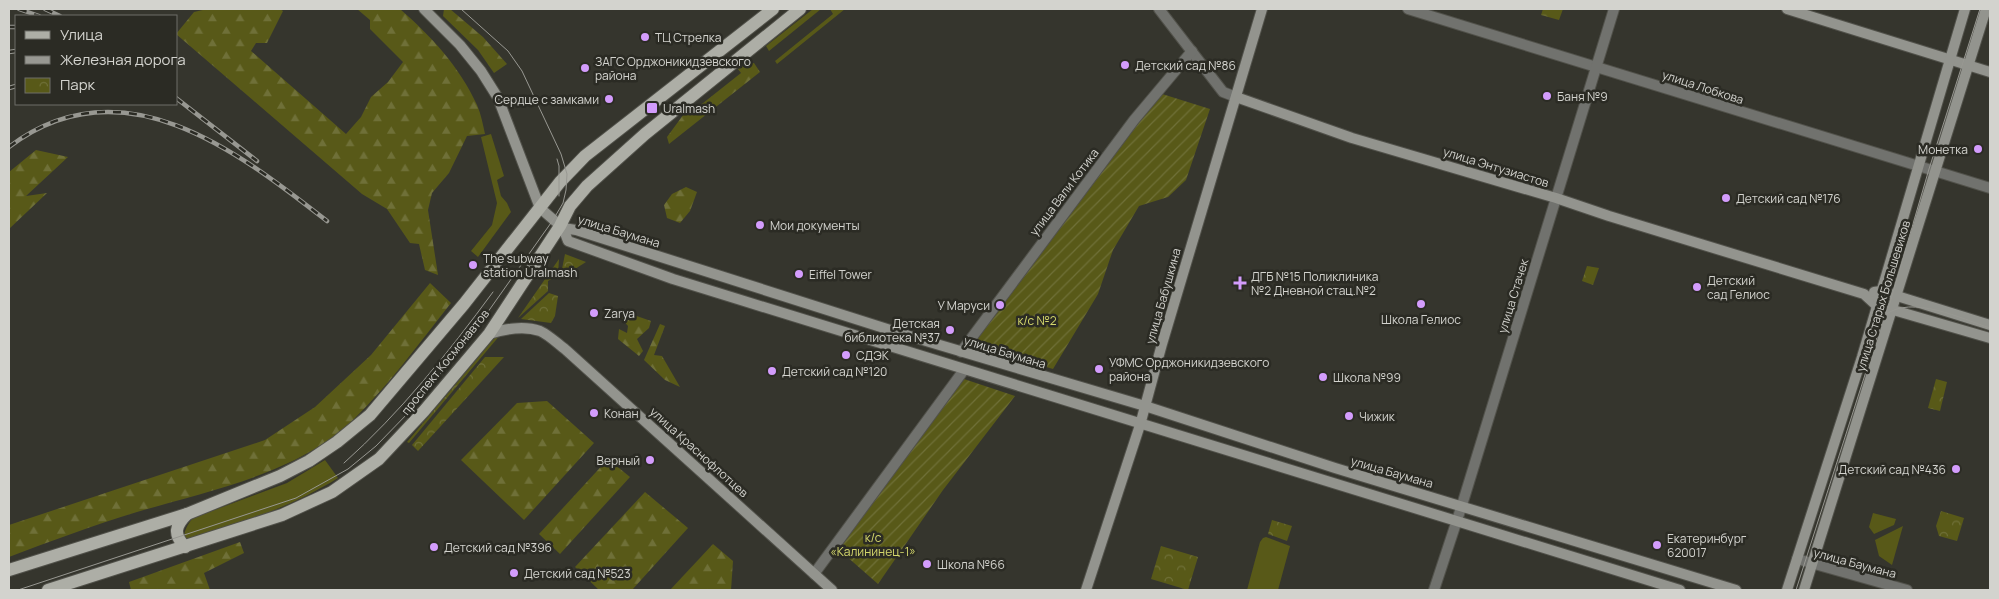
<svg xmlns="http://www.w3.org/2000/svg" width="1999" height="599" viewBox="0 0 1999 599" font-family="Manrope,sans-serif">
<defs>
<pattern id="forest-firs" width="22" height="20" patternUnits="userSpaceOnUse" patternTransform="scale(1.25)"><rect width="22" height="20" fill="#585918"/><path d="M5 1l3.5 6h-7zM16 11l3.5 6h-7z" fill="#6f7038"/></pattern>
<pattern id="park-crowns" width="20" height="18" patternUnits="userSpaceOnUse" patternTransform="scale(1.25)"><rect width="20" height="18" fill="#585918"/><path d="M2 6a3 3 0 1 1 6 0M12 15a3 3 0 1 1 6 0" fill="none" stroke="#6f7038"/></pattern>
<pattern id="garden-furrows" width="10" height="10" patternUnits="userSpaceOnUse" patternTransform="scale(1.25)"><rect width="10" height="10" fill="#585918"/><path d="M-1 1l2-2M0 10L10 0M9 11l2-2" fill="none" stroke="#6f7038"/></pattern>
</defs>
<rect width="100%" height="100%" fill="#35352d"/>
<g fill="#585918">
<path d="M813 9H821L769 51 766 46Z"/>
<path d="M830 9H845L777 64 775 61 833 14Z"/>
<path d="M491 134 504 176 497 180 501 196 507 203 511 212 478 257 471 251 492 225 497 203 481 137Z"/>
<path d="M325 460 338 478C292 507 240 523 189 541L184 540C184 530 187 525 193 518L287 483Z"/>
<path d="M1873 513 1896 519 1894 525 1874 534 1869 527Z"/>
<path d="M1903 526 1892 565 1879 556 1875 540Z"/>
<path d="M1266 537 1290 546 1278 590H1247L1260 542 1263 538Z"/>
</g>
<g fill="url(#forest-firs)">
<path d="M207 9H280L283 11 267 43H256L251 51 346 134 361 117 371 97 388 82 403 62 370 29V20L357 9H400C430 35 460 67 477 105 481 114 483 125 485 134L467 136 449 173 432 193 428 210 438 275 425 270 419 244 410 243 387 209 362 194 176 34 194 12Z"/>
<path d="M444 9H450L483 37 507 64 494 73 478 50 443 16Z"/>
<path d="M754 63 760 72 669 144 667 137 689 107 693 111 741 73 738 69 746 64Z"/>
<path d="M36 150 68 157 26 196 47 193 9 229V172Z"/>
<path d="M686 187 697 192 690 211 680 223 667 218 664 205 672 194Z"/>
<path d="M430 283 451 303C420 342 390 384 354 419 298 474 210 490 137 512 94 525 51 541 9 557V525L265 440 315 407 371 355Z"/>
<path d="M628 313 651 321 649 328 637 339 643 351 639 356 618 339 619 329 627 333 628 326 621 318Z"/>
<path d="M660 324 665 326 654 355 662 356 680 387 665 380 644 360Z"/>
<path d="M547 401 594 443 524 520 461 460 517 403Z"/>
<path d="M608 459 630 477 560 554 539 534Z"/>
<path d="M645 492 688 528 632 590H599L575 567Z"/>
<path d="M240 542 244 553 204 573 210 590H131L129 582Z"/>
<path d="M713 544 733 561 731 590H670Z"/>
</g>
<g fill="url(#park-crowns)">
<path d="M1543 9H1563L1559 20 1541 15Z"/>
<path d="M565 254 586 262 564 276 561 274Z"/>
<path d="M559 259 558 275 548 281V291L518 318Z"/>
<path d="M1587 266 1599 268 1593 285 1582 281Z"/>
<path d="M549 293 558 296 555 316 551 323 521 319Z"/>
<path d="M501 334 409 443 407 442 497 335Z"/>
<path d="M485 357H504L418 451 412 445Z"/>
<path d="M1936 379 1947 382 1940 411 1928 408Z"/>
<path d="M1941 511 1964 518 1957 541 1939 536 1936 526Z"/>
<path d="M1272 520 1292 526 1287 541 1268 534Z"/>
<path d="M1161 546 1198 557 1188 590 1151 579Z"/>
</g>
<g fill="url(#garden-furrows)">
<path d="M1159 93 1210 109 1186 180 1168 197 1139 206 1113 250 1098 294 1053 369 972 345Z"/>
<path d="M964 379 1015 396 943 490 878 584 837 548Z"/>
</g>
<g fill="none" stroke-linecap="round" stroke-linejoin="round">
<g stroke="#51514a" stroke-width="12">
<g id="street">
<path d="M1159 9 1223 92 1236 97"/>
<path d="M1408 9 1990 188"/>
<path d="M961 352 1134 120 1192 51"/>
<path d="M1797 559 1907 590"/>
<path d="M814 574 964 370"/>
<path d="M1434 590 1462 505 1614 9"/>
</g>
</g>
<g stroke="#51514a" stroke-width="12">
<g id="secondary">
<path d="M424 9 460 45 481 71 498 98 540 208 563 228 568 241 673 279 744 301 1680 590"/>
<path d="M1787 9 1990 72"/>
<path d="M1236 97 1352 138 1556 198 1609 216 1864 294 1876 305 1990 338"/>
<path d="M563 228 576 230 906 335 1145 406 1335 468 1736 590"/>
<path d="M1874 292 1881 291 1990 325"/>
<path d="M489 334C505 329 523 325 540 331 549 335 558 344 566 350L832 590"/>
<path d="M1086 590 1140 425 1162 344 1262 9"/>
<path d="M1787 590 1862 357 1965 9"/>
<path d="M1804 590 1986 9"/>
</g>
</g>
<g stroke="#51514a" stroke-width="14">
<g id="primary">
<path d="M185 547C173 534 175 526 187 514"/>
<path d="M9 570 187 514 280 476 309 461 337 442 370 415 464 304 560 182 585 156 773 9"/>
<path d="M48 590 282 515 332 492 379 459 424 411 489 334 560 226 570 206 587 186 645 134 800 9"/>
</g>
</g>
<use href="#street" stroke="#71726e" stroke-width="10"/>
<use href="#secondary" stroke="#93948e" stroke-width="10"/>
<use href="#primary" stroke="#adaea6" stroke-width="12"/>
<g stroke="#989892" stroke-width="1">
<path d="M557 159 559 166V196"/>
<path d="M1885 315C1912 294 1962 319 1990 328"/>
<path d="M344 463C400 413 448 353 493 292"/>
<path d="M18 590 296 498 348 469 376 446 410 411 468 340 553 220 563 203 566 190 567 174 561 154 522 71 508 51 461 9"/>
<path d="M1796 590 1879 331 1890 303 1929 169 1980 9"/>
</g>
<g stroke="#989892" stroke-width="4.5">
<g id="rail">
<path d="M19 9 39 16"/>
<path d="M45 9 60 16"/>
<path d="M9 27H16"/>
<path d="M9 52 16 51"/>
<path d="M9 88 16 86"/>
<path d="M176 98 257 161"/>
<path d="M9 147C122 61 237 151 327 221"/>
</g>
</g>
<use href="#rail" stroke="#2b2b24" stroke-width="2.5" stroke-dasharray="8" stroke-linecap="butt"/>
</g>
<g fill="#d39cfc" stroke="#2b2b24" stroke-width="2">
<circle cx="645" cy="37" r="5"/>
<circle cx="1125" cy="65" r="5"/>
<circle cx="585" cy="68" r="5"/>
<circle cx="1547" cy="96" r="5"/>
<circle cx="609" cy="99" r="5"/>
<rect x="646" y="102" width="12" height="12" rx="2.5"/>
<circle cx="1978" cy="149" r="5"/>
<circle cx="1726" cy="198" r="5"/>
<circle cx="760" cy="225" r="5"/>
<circle cx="473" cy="265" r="5"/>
<circle cx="799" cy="274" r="5"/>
<path d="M1237.5 275.5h5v5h5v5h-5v5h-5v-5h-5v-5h5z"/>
<circle cx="1697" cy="287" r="5"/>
<circle cx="1421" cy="304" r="5"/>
<circle cx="1000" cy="305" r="5"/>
<circle cx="594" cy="313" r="5"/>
<circle cx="950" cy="330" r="5"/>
<circle cx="846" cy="355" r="5"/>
<circle cx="1099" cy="369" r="5"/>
<circle cx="772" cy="371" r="5"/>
<circle cx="1323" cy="377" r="5"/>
<circle cx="594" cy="413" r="5"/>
<circle cx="1349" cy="416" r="5"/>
<circle cx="650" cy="460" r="5"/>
<circle cx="1956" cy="469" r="5"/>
<circle cx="1657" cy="545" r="5"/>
<circle cx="434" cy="547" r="5"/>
<circle cx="927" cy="564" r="5"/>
<circle cx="514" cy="573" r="5"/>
</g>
<g text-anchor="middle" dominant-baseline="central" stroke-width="5" stroke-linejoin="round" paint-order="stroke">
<g font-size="12" fill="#d3d3ce" stroke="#2b2b24" text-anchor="start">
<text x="655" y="37">ТЦ Стрелка</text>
<text x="595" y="61">ЗАГС Орджоникидзевского<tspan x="595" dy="14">района</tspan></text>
<text x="1135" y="65">Детский сад №86</text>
<text x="1557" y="96">Баня №9</text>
<text x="599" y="99" text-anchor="end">Сердце с замками</text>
<text x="663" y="108">Uralmash</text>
<text x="1968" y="149" text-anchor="end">Монетка</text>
<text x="1736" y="198">Детский сад №176</text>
<text x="770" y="225">Мои документы</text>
<text x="483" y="258">The subway<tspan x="483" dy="14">station Uralmash</tspan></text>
<text x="809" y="274">Eiffel Tower</text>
<text x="1251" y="276">ДГБ №15 Поликлиника<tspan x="1251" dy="14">№2 Дневной стац.№2</tspan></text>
<text x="1707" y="280">Детский<tspan x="1707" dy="14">сад Гелиос</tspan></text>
<text x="990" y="305" text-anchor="end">У Маруси</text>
<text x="604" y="313">Zarya</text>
<text x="1421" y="319" text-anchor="middle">Школа Гелиос</text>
<text x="940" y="323" text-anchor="end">Детская<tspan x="940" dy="14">библиотека №37</tspan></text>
<text x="856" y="355">СДЭК</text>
<text x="1109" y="362">УФМС Орджоникидзевского<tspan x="1109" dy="14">района</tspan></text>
<text x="782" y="371">Детский сад №120</text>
<text x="1333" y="377">Школа №99</text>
<text x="604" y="413">Конан</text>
<text x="1359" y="416">Чижик</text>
<text x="640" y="460" text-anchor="end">Верный</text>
<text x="1946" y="469" text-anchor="end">Детский сад №436</text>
<text x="1667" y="538">Екатеринбург<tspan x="1667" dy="14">620017</tspan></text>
<text x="444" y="547">Детский сад №396</text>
<text x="937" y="564">Школа №66</text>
<text x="524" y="573">Детский сад №523</text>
</g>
<g font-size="12" fill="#d3d3ce" stroke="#2b2b24">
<text transform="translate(1703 87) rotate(18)">улица Лобкова</text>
<text transform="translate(1496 167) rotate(17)">улица Энтузиастов</text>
<text transform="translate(1064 192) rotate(-53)">улица Вали Котика</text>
<text transform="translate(619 231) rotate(17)">улица Баумана</text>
<text transform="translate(1163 296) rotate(-74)">улица Бабушкина</text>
<text transform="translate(1513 296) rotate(-73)">улица Стачек</text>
<text transform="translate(1883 296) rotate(-73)">улица Старых Большевиков</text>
<text transform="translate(1005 352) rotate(17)">улица Баумана</text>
<text transform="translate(445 362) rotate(-51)">проспект Космонавтов</text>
<text transform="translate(699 452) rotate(42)">улица Краснофлотцев</text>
<text transform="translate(1392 472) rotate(16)">улица Баумана</text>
<text transform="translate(1855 563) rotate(15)">улица Баумана</text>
</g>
<g font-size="12" fill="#d5d86c" stroke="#2b2b24">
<text x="1037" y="320">к/с №2</text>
<text x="873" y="537">к/с<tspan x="873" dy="14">«Калининец-1»</tspan></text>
</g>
</g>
<rect width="1999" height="599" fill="none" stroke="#d3d3ce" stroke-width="20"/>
<rect x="15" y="15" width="162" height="90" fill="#2b2b24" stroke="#6e6e68"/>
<rect x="25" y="31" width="25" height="8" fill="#adaea6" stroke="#6e6e68"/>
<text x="60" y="40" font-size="15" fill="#d3d3ce">Улица</text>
<rect x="25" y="56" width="25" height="8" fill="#989892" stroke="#6e6e68"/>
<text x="60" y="65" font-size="15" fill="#d3d3ce">Железная дорога</text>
<rect x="25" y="78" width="25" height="15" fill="url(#park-crowns)" stroke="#6e6e68"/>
<text x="60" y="90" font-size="15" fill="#d3d3ce">Парк</text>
</svg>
